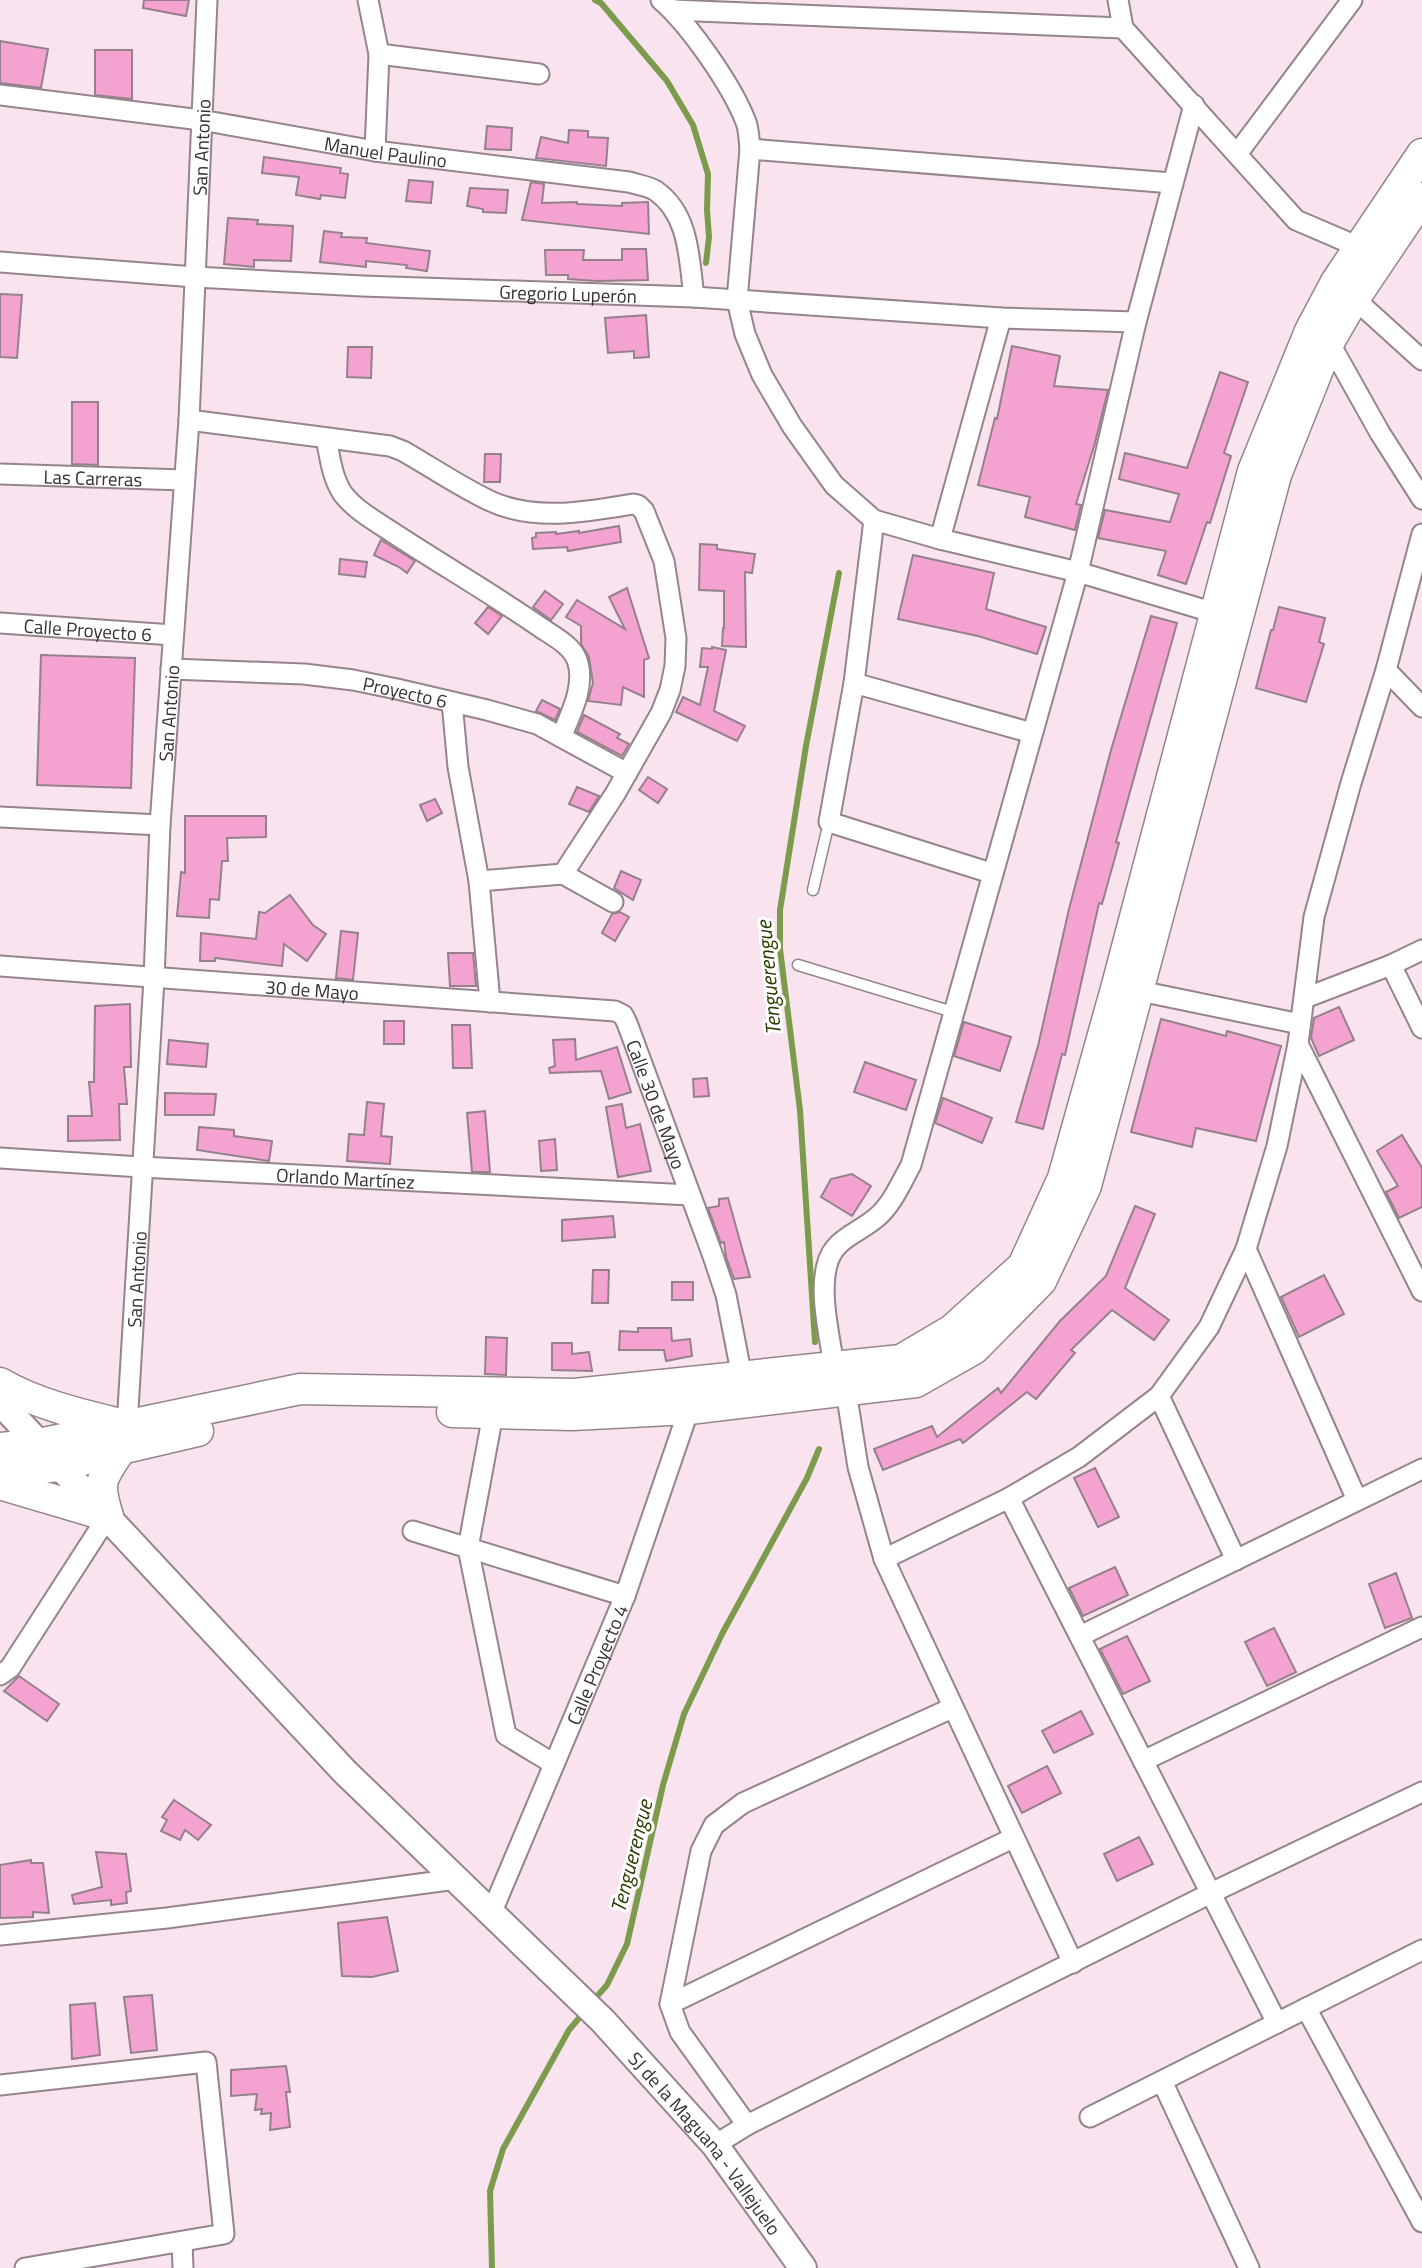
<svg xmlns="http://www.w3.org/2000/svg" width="1422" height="2268" viewBox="0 0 1422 2268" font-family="'Titillium Web',sans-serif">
<rect width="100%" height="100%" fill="#f8e3ee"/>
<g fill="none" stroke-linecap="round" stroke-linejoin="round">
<g stroke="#7d9b4c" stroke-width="6">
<path d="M595 0 601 3 667 81 693 125 708 174 707 210 709 237 706 263"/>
<path d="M815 1342 800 1110 780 949V910L806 746 839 573"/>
<path d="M592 2002 607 1985 627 1944 663 1785 684 1714 722 1634 807 1478 819 1449"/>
<path d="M492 2268 490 2191 503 2149 569 2030 585 2011"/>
</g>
</g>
<g fill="#f4a3d0" stroke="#94818b" stroke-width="2">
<path d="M144 0H189L186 16 143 8Z"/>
<path d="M0 41 48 49 41 88 0 83Z"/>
<path d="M95 50H132V99L95 95Z"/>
<path d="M487 126 512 128 511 150 485 149Z"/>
<path d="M569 130 588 131V137L608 138 606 166 536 158 541 137 568 143Z"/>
<path d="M264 157 341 168 340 173 348 174 345 198 321 195 320 199 296 195 299 177 262 173Z"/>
<path d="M409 180 433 182 431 203 406 201Z"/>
<path d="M531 182 544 184 542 203 577 202V204L622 206V203L648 202 649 234 522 220Z"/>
<path d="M470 188 508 190 506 213 483 212V209L467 206Z"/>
<path d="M228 218 258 220 257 224 293 226 291 261 254 260V267L224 264Z"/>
<path d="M324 231 342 233 341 237 367 238 366 243 430 251 427 271 406 268 407 265 366 261V267L320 262Z"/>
<path d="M622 249H646L648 280 597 281 568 279V275H546L545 250H584L583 260H622Z"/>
<path d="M0 294 22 295 17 358 0 357Z"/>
<path d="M646 315 649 357 634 358V351L608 353 605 318Z"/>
<path d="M1012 346 1060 356 1054 386 1108 390 1095 443 1076 504 1081 505 1075 530 1025 517 1030 497 978 485 995 418 997 419Z"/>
<path d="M348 347H372L371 378 347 377Z"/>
<path d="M1220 372 1248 382 1224 453 1231 456 1210 523 1207 522 1186 584 1158 575 1166 551 1098 538 1105 510 1170 522 1179 494 1119 479 1125 453 1187 468Z"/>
<path d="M72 402H98V465L72 464Z"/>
<path d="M485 454H501L500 482H484Z"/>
<path d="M619 526 621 542 568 551 567 547 533 549 532 538 536 537V533L556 532V534L579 531V533Z"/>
<path d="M381 540 415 561 407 573 399 567 374 555Z"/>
<path d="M700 544 717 545V549L755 554 752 573 745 572 746 647 722 646 723 628H724V591L699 590Z"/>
<path d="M913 555 994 573 986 609 1046 627 1037 654 978 636 898 619Z"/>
<path d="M340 559 367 562 365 577 339 574Z"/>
<path d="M627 588 649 658 644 660V697L623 687 621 705 588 701 593 683 589 657 581 644V626L566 617 577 600 625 629 609 597Z"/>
<path d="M545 591 563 604 551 620 533 607Z"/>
<path d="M488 607 502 616 488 634 475 623Z"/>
<path d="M1279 607 1325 618 1319 642 1324 644 1306 702 1256 688 1271 630H1273Z"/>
<path d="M1151 616 1177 623 1116 842 1119 843 1102 904 1099 903 1065 1055 1062 1054 1043 1129 1016 1122 1038 1046 1069 909 1111 750Z"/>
<path d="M712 647 726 650 714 711 745 726 737 741 676 712 683 697 700 705 708 667H700L702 648 712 649Z"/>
<path d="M41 655 135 658 131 788 37 785Z"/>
<path d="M542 700 560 709 555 720 536 711Z"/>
<path d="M584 715 620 734 617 738 629 744 622 756 577 732Z"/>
<path d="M648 777 667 789 658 803 639 790Z"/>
<path d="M577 787 599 796 589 812 569 804Z"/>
<path d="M435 799 442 813 427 821 420 805Z"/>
<path d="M185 816H266V837L227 838 228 861H222L219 900 210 899 209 918 177 916 181 872 185 873Z"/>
<path d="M621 871 641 880 633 900 614 888Z"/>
<path d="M290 895 313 925 326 934 307 961 284 944 282 966 215 958V961H200L201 933 256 939 259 912 265 913Z"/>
<path d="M620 912 629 917 615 941 602 933 612 914Z"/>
<path d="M341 931 358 933 353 980 336 978Z"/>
<path d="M448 953H473L476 986H450Z"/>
<path d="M130 1004 131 1067H124L127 1104H119L120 1140 68 1141V1116H92L89 1082H94L95 1006Z"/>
<path d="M1339 1007 1354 1040 1319 1056 1311 1038 1314 1018Z"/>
<path d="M1161 1019 1226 1036 1227 1031 1281 1046 1256 1141 1196 1128 1192 1147 1131 1132Z"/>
<rect x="384" y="1021" width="20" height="23"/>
<path d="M964 1022 1011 1037 1000 1071 954 1056Z"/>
<path d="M452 1025H470L472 1068H453Z"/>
<path d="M575 1039 576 1060 617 1047 631 1092 609 1099 601 1071 550 1073 549 1068 555 1066 553 1040Z"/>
<path d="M169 1040 208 1044 206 1067 167 1064Z"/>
<path d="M865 1062 916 1080 906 1110 854 1092Z"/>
<path d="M707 1078 709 1096 694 1097 693 1079Z"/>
<path d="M165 1093 216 1094 214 1115H165Z"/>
<path d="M943 1098 992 1118 982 1143 935 1123Z"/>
<path d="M367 1102 384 1104 381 1136 392 1137 390 1164 347 1161 349 1134 364 1135Z"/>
<path d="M622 1104 626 1128 640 1124 651 1171 618 1177 606 1107Z"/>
<path d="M485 1111 490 1172H472L467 1113Z"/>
<path d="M199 1127 234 1130V1136L272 1141 269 1161 197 1150Z"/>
<path d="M1402 1135 1422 1168V1207L1399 1218 1386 1192 1398 1186 1377 1151Z"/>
<path d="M555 1139 557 1170 541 1171 539 1141Z"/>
<path d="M852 1174 871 1186 852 1216 821 1197 831 1179Z"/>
<path d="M728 1198 750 1277 734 1279 726 1257 724 1242 721 1243 708 1208 719 1206V1199Z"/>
<path d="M1135 1206 1155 1214 1125 1288 1169 1320 1154 1340 1112 1310 1071 1350 1075 1353 1036 1399 1027 1392 963 1443 960 1439 883 1470 874 1449 932 1426 937 1437 998 1388 1001 1393 1060 1321 1106 1276Z"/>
<path d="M613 1216 615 1237 562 1241V1220Z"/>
<path d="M593 1270H609L608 1303H592Z"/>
<path d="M1324 1275 1344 1314 1299 1337 1281 1297Z"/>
<rect x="672" y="1282" width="21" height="18"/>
<path d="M638 1328H671L672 1341 690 1339 692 1356 666 1361 664 1350H619L620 1331 638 1332Z"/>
<path d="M486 1337 507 1338 506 1375 485 1374Z"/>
<path d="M552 1343H572V1354L589 1352 592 1371 552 1370Z"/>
<path d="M1095 1468 1119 1517 1098 1527 1074 1478Z"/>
<path d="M1115 1567 1128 1595 1083 1616 1069 1588Z"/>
<path d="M1396 1573 1412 1618 1385 1628 1369 1584Z"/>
<path d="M1274 1628 1296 1672 1267 1686 1245 1642Z"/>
<path d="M1127 1636 1150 1681 1123 1694 1100 1649Z"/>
<path d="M19 1676 59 1704 47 1721 4 1691Z"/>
<path d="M1081 1711 1093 1734 1054 1753 1042 1731Z"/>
<path d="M1047 1766 1061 1793 1022 1813 1008 1786Z"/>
<path d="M174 1800 211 1825 198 1840 185 1830 180 1840 161 1831 167 1820 162 1817Z"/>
<path d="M1139 1837 1153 1864 1117 1881 1104 1854Z"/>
<path d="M96 1852 126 1854 131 1891 126 1892 127 1903 111 1905V1900L74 1904 72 1895 102 1887Z"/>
<path d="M31 1860V1863H43L49 1913 33 1912V1917L0 1918V1865Z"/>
<path d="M387 1917 398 1971 372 1977 342 1976 338 1923Z"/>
<path d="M152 1995 157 2050 131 2053 124 1997Z"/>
<path d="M95 2003 100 2055 72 2059 70 2005Z"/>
<path d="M286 2066 290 2092H286L290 2127 270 2130 271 2113 261 2114 262 2109 255 2110 257 2094 231 2096V2070Z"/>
</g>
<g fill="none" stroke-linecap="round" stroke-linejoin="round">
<g stroke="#96848d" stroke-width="13">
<g id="lane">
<path d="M813 890 829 822"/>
<path d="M798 965 953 1012"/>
</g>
</g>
<g stroke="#96848d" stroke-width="23">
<g id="street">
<path d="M368 0 379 54 375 151"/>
<path d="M661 0C690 25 732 86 746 122 749 130 749 140 750 149L737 300 745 334 762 375 792 426 834 485 874 520 940 539 1078 572 1215 613"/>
<path d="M1118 0 1123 28 1296 220 1359 247"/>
<path d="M673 10 1123 28"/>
<path d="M379 54 539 74"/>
<path id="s1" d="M0 95 201 120 375 151 629 182C638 185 649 186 656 191 690 215 689 260 694 297"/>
<path d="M750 149 1172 183"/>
<path d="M1237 154 1352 0"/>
<path id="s2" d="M0 262 195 277 362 286 694 297 1001 318 1136 322"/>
<path d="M1347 292 1422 360"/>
<path d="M1324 339 1329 342 1380 433 1422 499"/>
<path d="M189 420 390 446 403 451C431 467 459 486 488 500 533 522 586 512 633 504L638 505 644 511 664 561 676 638 675 666 670 690 661 713 615 794 563 874 479 881"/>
<path d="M326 438C330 457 332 478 343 494 357 512 379 523 398 536 444 566 492 594 537 625 551 635 571 644 577 660 586 685 571 714 561 737"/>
<path id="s3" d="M0 474 184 480"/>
<path d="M874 520 854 683 829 822 991 873"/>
<path d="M940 539 1001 318"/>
<path id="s4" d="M0 623 173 635"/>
<path id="s5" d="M171 669 304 674 353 680 397 689 487 710 537 724 627 773"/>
<path d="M1386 670 1422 707"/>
<path d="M854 683 1032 733"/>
<path d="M452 702 458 767 479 881 490 1002"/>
<path d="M0 817 160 825"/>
<path d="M563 874 613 902"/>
<path d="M1391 965 1422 950"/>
<path id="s6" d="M0 966 615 1011 623 1015 627 1023 713 1256 726 1295 742 1377"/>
<path d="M1130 989 1300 1024"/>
<path d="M1305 998 1391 965 1422 1028"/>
<path d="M1298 1044 1422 1291"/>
<path id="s7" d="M0 1158 141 1167 690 1195"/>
<path d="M1246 1249 1357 1500"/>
<path d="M834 1367C830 1337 819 1295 827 1265 833 1239 857 1234 876 1218 892 1205 901 1183 911 1165L1078 572 1136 322 1194 105"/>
<path d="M846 1391 858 1467 884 1559 1073 1963"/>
<path d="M1159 1396 1236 1560"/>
<path d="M493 1414 468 1548 506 1735 554 1764"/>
<path id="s8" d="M127 1426 154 979 160 825 189 420 207 0"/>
<path d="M1009 1498 1277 2023"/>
<path d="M413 1531 625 1596"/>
<path d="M884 1559 1009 1498 1079 1457 1159 1396 1209 1327 1246 1249 1277 1146 1298 1044 1314 917 1351 783 1386 670 1422 534"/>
<path d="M1080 1636 1422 1469"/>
<path d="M0 1675 10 1668 108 1516"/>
<path d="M1143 1761 1422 1627"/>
<path id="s9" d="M491 1914 625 1596 689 1409"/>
<path d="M0 1935 167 1918 456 1879"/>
<path d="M670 2004 1013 1838"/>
<path d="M1306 2008 1422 2222"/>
<path d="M1162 2081 1249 2268"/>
<path d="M0 2085 206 2062 224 2234 25 2268"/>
<path d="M1090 2117 1422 1950"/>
<path d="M747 2125 680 2032 670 2004 701 1851 714 1825 743 1803 952 1708"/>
<path d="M715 2145 747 2125 1211 1893 1422 1792"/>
<path d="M182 2242 183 2268"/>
</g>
</g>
<g stroke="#96848d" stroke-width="30">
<g id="secondary">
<path id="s10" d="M0 1402 345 1772 603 2021 715 2145 803 2268"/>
</g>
</g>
<g stroke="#96848d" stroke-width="33">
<g id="primary">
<path d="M0 1383C36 1404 79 1414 120 1424"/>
<path d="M452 1412 573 1415 689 1409 916 1382 974 1349 1041 1281 1086 1186 1276 475 1329 342 1354 299 1422 198"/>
<path d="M0 1448 39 1444 300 1389 574 1394 901 1360 952 1330 1023 1266 1063 1178 1117 985 1253 471 1310 331 1336 282 1422 154"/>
<path d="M0 1471 61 1466 121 1449 198 1431"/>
<path d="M0 1484 108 1516"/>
<path d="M108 1516C97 1481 101 1479 121 1449"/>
</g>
</g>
<use href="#lane" stroke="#fff" stroke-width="10"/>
<use href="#street" stroke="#fff" stroke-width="19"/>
<use href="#secondary" stroke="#fff" stroke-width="26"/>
<use href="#primary" stroke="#fff" stroke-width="30"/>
</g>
<g text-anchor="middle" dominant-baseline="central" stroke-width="6" stroke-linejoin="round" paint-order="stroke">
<g font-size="19" fill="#383034" stroke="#fff">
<text stroke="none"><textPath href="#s8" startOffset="1281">San Antonio</textPath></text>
<text stroke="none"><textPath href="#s1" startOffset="390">Manuel Paulino</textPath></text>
<text stroke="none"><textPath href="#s2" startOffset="569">Gregorio Luperón</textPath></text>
<text stroke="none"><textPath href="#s3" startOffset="93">Las Carreras</textPath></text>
<text stroke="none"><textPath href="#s4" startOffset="88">Calle Proyecto 6</textPath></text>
<text stroke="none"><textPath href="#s5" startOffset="236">Proyecto 6</textPath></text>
<text stroke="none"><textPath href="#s8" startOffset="714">San Antonio</textPath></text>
<text stroke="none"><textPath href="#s6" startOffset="313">30 de Mayo</textPath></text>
<text stroke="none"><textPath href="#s6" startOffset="721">Calle 30 de Mayo</textPath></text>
<text stroke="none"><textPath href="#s7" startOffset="346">Orlando Martínez</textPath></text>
<text stroke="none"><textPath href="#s8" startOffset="147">San Antonio</textPath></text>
<text stroke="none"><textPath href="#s9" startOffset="271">Calle Proyecto 4</textPath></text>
<text stroke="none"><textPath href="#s10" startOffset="1024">SJ de la Maguana - Vallejuelo</textPath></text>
</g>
<g font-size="21" font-style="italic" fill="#2b3e01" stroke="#fff">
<text transform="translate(768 978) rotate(-95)">Tenguerengue</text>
<text transform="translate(631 1856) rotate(-76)">Tenguerengue</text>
</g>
</g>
</svg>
